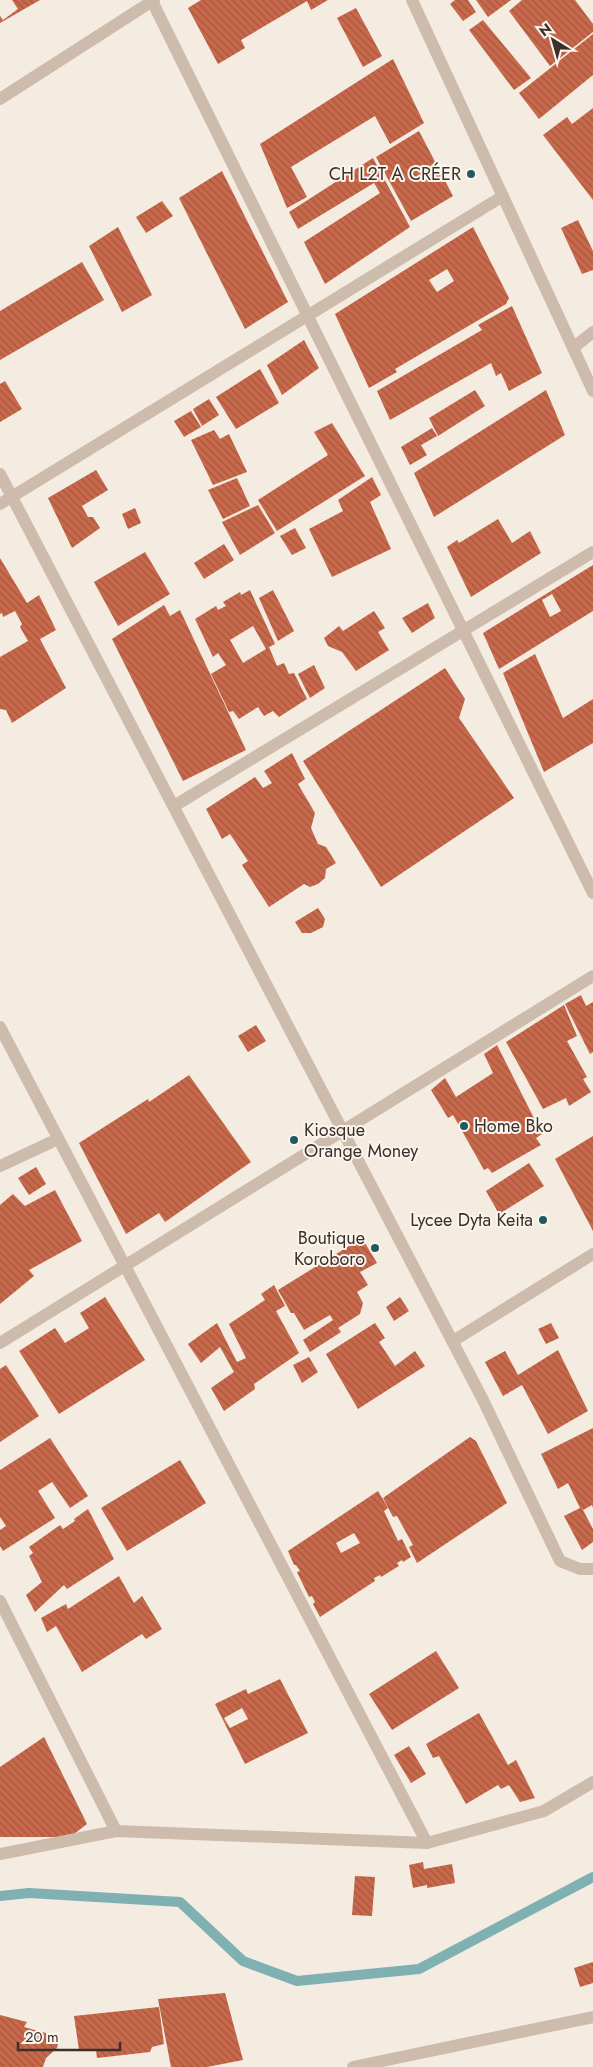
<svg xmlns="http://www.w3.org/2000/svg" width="593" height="2067" viewBox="0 0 593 2067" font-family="Jost,sans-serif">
<defs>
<pattern id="building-back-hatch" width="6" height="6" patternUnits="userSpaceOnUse" patternTransform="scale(1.25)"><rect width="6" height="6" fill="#c8694b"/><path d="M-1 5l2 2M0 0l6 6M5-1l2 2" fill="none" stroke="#a4573f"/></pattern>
</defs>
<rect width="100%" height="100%" fill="#f4ebe1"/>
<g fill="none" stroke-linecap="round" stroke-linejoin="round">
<path stroke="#7fb0b2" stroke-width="10" d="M0 1896 29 1893 180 1902 243 1961 297 1981 419 1969 593 1877"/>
</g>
<g fill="url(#building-back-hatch)" fill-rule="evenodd">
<path d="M12 0H40L0 23V16L3 20 18 9Z"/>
<path d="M201 0H328L311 10 307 1 241 40 245 48 218 64 188 8Z"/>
<path d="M455 0H468L476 12 463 21 450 4Z"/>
<path d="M476 0H511L488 17Z"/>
<path d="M522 0H575L593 24V32L550 66 509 11Z"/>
<path d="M356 8 382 56 363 67 337 18Z"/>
<path d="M483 20 531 78 514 90 469 30Z"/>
<path d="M593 34V75L539 119 519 93Z"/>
<path d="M393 59 424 123 390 144 375 116 291 167 307 197 287 208 260 144Z"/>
<path d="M593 108V200L543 135 567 117 572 124Z"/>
<path d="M419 131 453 196 411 221 376 157Z"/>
<path d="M373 158 410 227 325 284 304 242 380 193 374 183 298 229 289 212Z"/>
<path d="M222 171 288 302 245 329 179 198Z"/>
<path d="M162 201 173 216 146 233 136 217Z"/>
<path d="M578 220 593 251V270L582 274 561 228Z"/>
<path d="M118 227 152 295 122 312 89 246Z"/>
<path d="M473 227 509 298 506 304 395 369 397 372 369 388 335 314ZM447 269 454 281 437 292 429 280Z"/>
<path d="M82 262 104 300 0 360V311Z"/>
<path d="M512 306 542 373 509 391 501 373 496 376 491 363 390 420 377 391 482 330 478 325Z"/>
<path d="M304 340 319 368 282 395 267 365Z"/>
<path d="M260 369 279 403 236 429 216 397Z"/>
<path d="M5 381 22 409 0 422V384Z"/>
<path d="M475 390 485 406 438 436 429 418Z"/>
<path d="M546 390 565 435 434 517 414 473Z"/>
<path d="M209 399 219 415 202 426 193 409Z"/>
<path d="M191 411 201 427 184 437 174 421Z"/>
<path d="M332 423 365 476 277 531 258 500 328 455 314 432Z"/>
<path d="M432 428 437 436 421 445 427 455 410 465 401 447Z"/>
<path d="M214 430 220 439 229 434 247 472 213 485 191 440Z"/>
<path d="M96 470 108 490 82 506 88 517H93L100 528 72 548 48 498Z"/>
<path d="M372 477 381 495 370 502 391 549 332 577 309 529 343 511 338 500Z"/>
<path d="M237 478 250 506 223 519 208 490Z"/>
<path d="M258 505 275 533 240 555 222 522Z"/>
<path d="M135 508 141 523 128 529 122 514Z"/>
<path d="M498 519 512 543 530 531 541 553 471 597 447 547 457 540 459 543Z"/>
<path d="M295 528 306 548 292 555 280 536Z"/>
<path d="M224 544 234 560 204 579 194 563Z"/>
<path d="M145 552 170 594 118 626 94 582Z"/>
<path d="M0 558 27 603 39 595 56 630 40 639 66 688 12 723 6 710 0 709V657L28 641 20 627 22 624 15 611 3 617 2 613 0 614Z"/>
<path d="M593 565V611L499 669 483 633ZM552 594 561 611 550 617 542 600Z"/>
<path d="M250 590 275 644 269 647 277 666 284 663 289 674 294 673 307 699 279 717 273 711 264 716 258 707 239 719 233 711 229 712 211 674 226 665 218 653 213 657 195 619 216 606 218 610 226 606 223 602 240 592 241 595ZM253 626 266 649 243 663 230 640Z"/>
<path d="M273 590 294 631 278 641 259 598Z"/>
<path d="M428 603 435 618 412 633 402 618Z"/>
<path d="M164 605 170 616 180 610 246 750 183 781 112 639Z"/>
<path d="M374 611 385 628 378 632 389 650 356 671 342 652 328 646 324 638 339 626 343 631Z"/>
<path d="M535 654 563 718 593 699V743L544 772 503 673Z"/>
<path d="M314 665 325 688 310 698 298 674Z"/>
<path d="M445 668 465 699 459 718 514 798 381 887 303 761Z"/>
<path d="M292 753 305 779 298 784 315 813 311 828 318 844 326 847 336 863 326 869 325 878 318 884 310 887 304 884 269 907 242 865 248 861 230 834 222 839 206 809 255 777 263 788 272 783 264 771Z"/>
<path d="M318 908 325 919 323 927 311 933H302L295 922Z"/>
<path d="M581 995 586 1006 593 1002V1052L590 1054 565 1004Z"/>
<path d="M564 1005 577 1036 567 1041 587 1077 583 1079 591 1092 569 1106 566 1098 543 1109 506 1042Z"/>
<path d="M256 1025 266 1041 248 1052 238 1036Z"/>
<path d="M497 1045 542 1134 536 1138 541 1145 492 1173 488 1168 484 1170 453 1115 448 1118 431 1090 445 1078 456 1097 493 1073 484 1054Z"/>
<path d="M189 1075 251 1162 165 1222 159 1213 126 1234 79 1143 148 1099 149 1102Z"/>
<path d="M593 1136V1231L555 1159Z"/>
<path d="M529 1163 544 1186 499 1214 486 1191Z"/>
<path d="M36 1167 46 1184 29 1195 18 1178Z"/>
<path d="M55 1190 82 1241 29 1270 34 1276 0 1304V1205L13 1194 25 1206Z"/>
<path d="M362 1238 377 1263 360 1272 368 1285 357 1292 363 1303 360 1314 338 1328 341 1332 310 1352 303 1340 333 1320 330 1315 304 1330 294 1313H291L278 1290Z"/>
<path d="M274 1285 285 1306 276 1311 299 1353 254 1384 255 1389 224 1411 211 1388 234 1372 220 1347 201 1363 188 1344 217 1323 237 1362 246 1358 229 1324 265 1300 261 1294Z"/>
<path d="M105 1297 145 1360 59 1414 19 1351 55 1328 65 1343 89 1328 80 1313Z"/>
<path d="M400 1297 409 1311 394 1321 386 1307Z"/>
<path d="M375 1323 385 1338 379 1342 395 1366 415 1351 425 1366 358 1409 326 1354Z"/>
<path d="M551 1323 559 1338 546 1344 538 1329Z"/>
<path d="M558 1350 588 1411 548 1434 522 1385 503 1396 485 1362 505 1351 518 1375Z"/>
<path d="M309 1357 318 1372 302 1383 293 1365Z"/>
<path d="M6 1365 39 1416 0 1442V1369Z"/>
<path d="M593 1428V1508L592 1505 583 1510 593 1529V1542L582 1550 564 1516 580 1508 568 1483 558 1489 541 1454Z"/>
<path d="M470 1437 476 1441 507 1503 417 1563 409 1547 413 1545 397 1516 393 1517 383 1498Z"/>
<path d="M50 1438 88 1496 70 1508 52 1482 38 1491 55 1518 3 1551 0 1546V1530L6 1526 0 1517V1470Z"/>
<path d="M180 1460 206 1503 127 1551 101 1508Z"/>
<path d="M378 1491 388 1508 384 1511 398 1541 402 1539 411 1557 403 1562 402 1560 397 1563 399 1566 381 1577 380 1575 374 1578 375 1581 320 1617 313 1604 315 1602 312 1596 309 1597 297 1572 300 1571 296 1565H294L288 1551ZM354 1533 360 1543 341 1553 336 1543Z"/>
<path d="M88 1509 114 1559 67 1589 64 1585 35 1612 26 1595 42 1582 29 1556 33 1553 29 1547 60 1525 63 1529 75 1521 74 1519Z"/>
<path d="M119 1576 134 1603 142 1596 162 1629 146 1639 142 1634 82 1672 56 1626 47 1632 41 1618 66 1604 68 1609Z"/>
<path d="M436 1651 459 1688 392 1730 369 1694Z"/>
<path d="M280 1679 308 1733 245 1764 215 1704 246 1689 248 1694ZM242 1708 248 1719 230 1728 224 1718Z"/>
<path d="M479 1713 508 1765 516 1760 535 1798 520 1802 509 1785 501 1789 498 1785 466 1804 439 1756 433 1758 426 1744Z"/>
<path d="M44 1737 87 1824 70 1837H0V1767Z"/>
<path d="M409 1746 426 1774 411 1783 394 1755Z"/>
<path d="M423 1862 424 1869 452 1864 455 1883 427 1888V1885L413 1888 409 1865Z"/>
<path d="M355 1876 375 1877 372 1916 352 1915Z"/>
<path d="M593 1962V1983L580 1987 574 1968Z"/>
<path d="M225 1993 243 2060 207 2067H171L158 1999Z"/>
<path d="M159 2007 164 2044 152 2047 150 2052 97 2058 96 2050H79L74 2016Z"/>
<path d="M0 2015 27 2022 24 2027 53 2035 58 2044 57 2048 46 2058 43 2067H0Z"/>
</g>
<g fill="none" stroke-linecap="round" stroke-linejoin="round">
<g stroke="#cdbbac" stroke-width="12">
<path d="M412 0 593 391"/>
<path d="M152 1 593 893"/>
<path d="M0 99 154 0"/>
<path d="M573 348 593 332"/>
<path d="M0 474 483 1400 560 1561 580 1569H593"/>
<path d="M0 504 503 196"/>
<path d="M174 806 593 552"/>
<path d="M0 1027 427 1843"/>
<path d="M0 1166 58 1139"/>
<path d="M453 1341 593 1254"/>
<path d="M0 1343 593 976"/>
<path d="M0 1601 116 1831"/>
<path d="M0 1854 116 1831 427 1843 544 1811 593 1782"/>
<path d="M353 2067 593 2017"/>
</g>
</g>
<g fill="#1f5a5e" stroke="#fbf5ee" stroke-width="2">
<circle cx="471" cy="174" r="5"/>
<circle cx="464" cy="1126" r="5"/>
<circle cx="294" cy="1140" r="5"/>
<circle cx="543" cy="1220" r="5"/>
<circle cx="375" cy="1248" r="5"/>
</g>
<g text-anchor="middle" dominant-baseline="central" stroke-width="4" stroke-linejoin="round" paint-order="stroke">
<g font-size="18" fill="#3b302b" stroke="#fbf5ee" text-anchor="end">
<text x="461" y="174">CH L2T A CRÉER</text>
<text x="474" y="1126" text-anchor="start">Home Bko</text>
<text x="304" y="1130" text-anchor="start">Kiosque<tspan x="304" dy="21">Orange Money</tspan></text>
<text x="533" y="1220">Lycee Dyta Keita</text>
<text x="365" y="1238">Boutique<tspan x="365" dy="21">Koroboro</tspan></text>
</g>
</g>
<g transform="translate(553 40) rotate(323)" stroke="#fbf5ee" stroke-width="4" paint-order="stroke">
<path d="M0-4L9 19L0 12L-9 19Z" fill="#3b302b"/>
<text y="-8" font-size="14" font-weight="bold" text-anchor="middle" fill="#3b302b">N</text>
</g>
<path d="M18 2042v8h102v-8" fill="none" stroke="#3b302b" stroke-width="2.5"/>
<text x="25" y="2042" font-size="15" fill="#3b302b" stroke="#fbf5ee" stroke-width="4" paint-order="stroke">20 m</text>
</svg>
